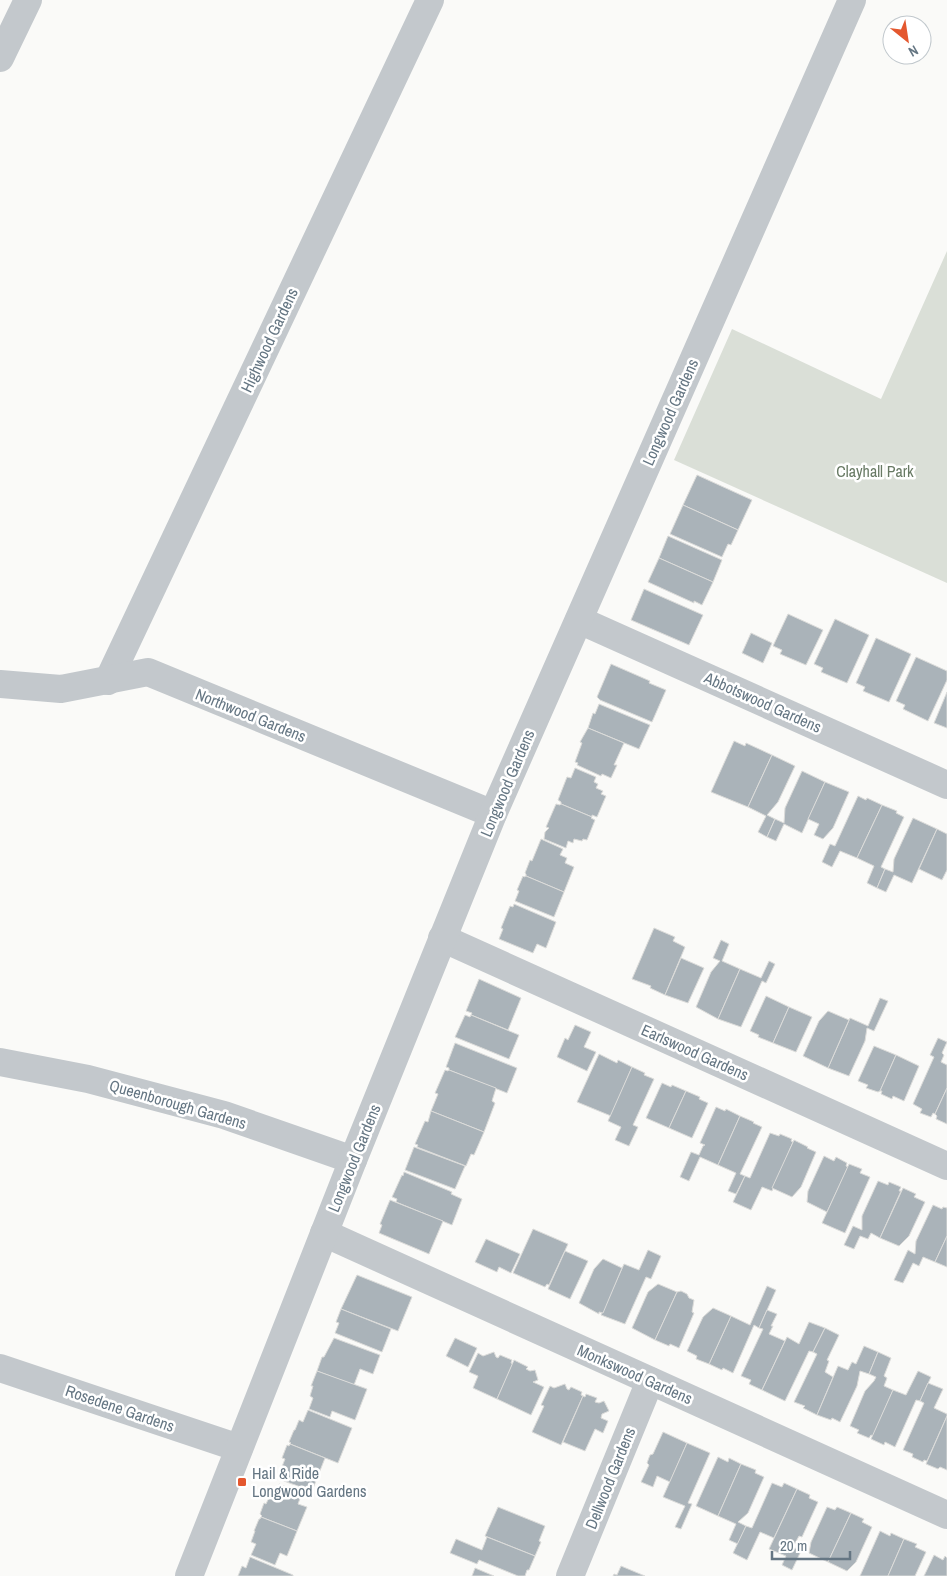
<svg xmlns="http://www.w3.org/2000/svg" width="947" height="1576" viewBox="0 0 947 1576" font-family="'Archivo Narrow',sans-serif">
<rect width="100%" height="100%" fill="#fafaf8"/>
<path fill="#dadfd7" d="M947 251V583L674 460 732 329 881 399Z"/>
<g fill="#aab3b9" stroke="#dcdcda">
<path d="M697 475 752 500 738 530 683 505Z"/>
<path d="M683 505 738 530 731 545 728 544 722 557 670 534Z"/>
<path d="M668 536 722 560 713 582 659 558Z"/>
<path d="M659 558 713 582 702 605 694 601V603L648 582Z"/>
<path d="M644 589 703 615 689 645 631 620Z"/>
<path d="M788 614 823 630 806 665 780 654 782 650 773 646Z"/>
<path d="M835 619 869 635 847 683 821 672 823 668 814 664Z"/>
<path d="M751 633 772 643 763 663 742 653Z"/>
<path d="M876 638 911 654 889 702 863 691 865 687 856 683Z"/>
<path d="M916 657 947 671V680L928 721 903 709 905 705 896 701Z"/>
<path d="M611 664 650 681 649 683 666 690 652 722 600 700 597 697Z"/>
<path d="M947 692V728L934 723Z"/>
<path d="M599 704 650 725 639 749 588 728 593 713 595 714Z"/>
<path d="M588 728 624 743 614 765H617L611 778 602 774 601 776 577 765 578 763 575 762 582 743 580 742Z"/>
<path d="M734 741 745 746 746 743 772 755 748 807 711 792Z"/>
<path d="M772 755 795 766 778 802 767 815 775 819 767 837 758 832 766 816 748 807Z"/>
<path d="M575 768 596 777 594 782 598 784 596 788 603 791 601 794 606 796 597 817 592 815V817L561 804V802L558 800 567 777 571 778Z"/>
<path d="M802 771 825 782 802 833 784 824 776 841 767 837 775 819 784 823 785 808Z"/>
<path d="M825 782 849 792 833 828 823 839 814 835 819 824 808 819Z"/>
<path d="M858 796 866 800 867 798 882 805 857 858 840 851 832 867 822 862 830 844 835 846Z"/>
<path d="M556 804 560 805 561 804 592 817 591 818 595 820 587 840 583 839 582 841 574 839 573 843 568 841 566 848 544 839 545 832 549 828 546 827Z"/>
<path d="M882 805 897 811 896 813 904 817 881 867 885 869 877 888 867 883 874 866 857 858Z"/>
<path d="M913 818 937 829 912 883 894 875 886 892 877 888 885 869 893 872 894 859Z"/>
<path d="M937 829 947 834V870L942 880 919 869Z"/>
<path d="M541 839 563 849 560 855 567 858 565 863 574 867 564 892 526 876V874L525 873 530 860 532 861Z"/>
<path d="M523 876 524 877 526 876 564 892 554 917 515 901 519 891 517 890Z"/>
<path d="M514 904 556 922 546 948 537 944 533 953 499 939 503 929 501 928 510 906 513 907Z"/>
<path d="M654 928 675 937 673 941 685 947 665 995 650 988 651 986 632 979Z"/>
<path d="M721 940 729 944 722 961 740 969 718 1019 696 1007 711 972 720 961 713 958Z"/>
<path d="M681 958 704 968 688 1003 665 995Z"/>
<path d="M769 961 775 964 766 983 762 981 741 1027 718 1019 740 969 761 978Z"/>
<path d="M479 979 521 998 508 1030 471 1015 472 1013 466 1011Z"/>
<path d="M766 996 789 1007 773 1043 758 1037 759 1035 750 1031Z"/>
<path d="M880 998 888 1001 874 1031 867 1028 865 1041 849 1076 828 1068 850 1018 868 1026Z"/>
<path d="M789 1007 812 1017 796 1052 773 1043Z"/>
<path d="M828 1011 849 1020 828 1068 803 1056 819 1021Z"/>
<path d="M465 1015 470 1017 471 1015 519 1035 509 1059 455 1037Z"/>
<path d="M575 1025 591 1032 584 1047 596 1052 587 1071 557 1057 565 1038 568 1040Z"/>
<path d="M938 1038 947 1042 942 1053 944 1055 941 1062 947 1065V1088L935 1114 933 1113 931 1117 920 1113 922 1109 913 1104 934 1057 930 1055Z"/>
<path d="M455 1043 517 1068 507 1093 449 1070V1068L446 1067Z"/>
<path d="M874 1046 896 1055 880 1091 878 1092 866 1088 868 1085 858 1081Z"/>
<path d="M599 1054 617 1063 618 1060 632 1067 611 1116 577 1102Z"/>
<path d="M896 1055 919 1066 904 1101 893 1096 892 1099 881 1094 882 1091H880Z"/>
<path d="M632 1067 645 1073 644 1075 654 1079 633 1125 638 1127 629 1146 615 1140 621 1127 608 1121Z"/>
<path d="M445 1070 448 1071 449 1070 496 1088 492 1101 495 1103 484 1132 431 1111 438 1094 435 1093Z"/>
<path d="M662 1083 671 1087 672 1085 686 1091 669 1128 646 1118Z"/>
<path d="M947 1088V1124L936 1119 937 1116 935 1114Z"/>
<path d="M686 1091 700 1097 699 1099 708 1103 692 1138 669 1128Z"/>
<path d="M716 1107 725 1111 726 1109 740 1116 718 1165 700 1157 689 1181 680 1177 691 1152 699 1155 703 1146 705 1145 700 1143Z"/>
<path d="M431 1111 484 1132 474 1155 471 1154 466 1166 417 1147 418 1145 415 1144 425 1121 428 1122Z"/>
<path d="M740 1116 754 1122 753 1123 762 1127 740 1174 745 1176 736 1194 728 1191 736 1173 718 1165Z"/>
<path d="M770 1133 779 1136 780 1134 792 1139 791 1141 793 1142 772 1191 762 1187 751 1210 733 1202 745 1176 750 1178Z"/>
<path d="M794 1140 808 1147 807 1148 816 1152 801 1187 792 1197 772 1188Z"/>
<path d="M414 1147 465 1166 455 1189 405 1170Z"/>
<path d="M824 1156 834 1161 836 1157 847 1163 846 1166 848 1167 827 1212 807 1202 808 1191Z"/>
<path d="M849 1164 862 1169 860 1173 870 1177 845 1233 822 1223Z"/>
<path d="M404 1172 452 1192 451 1194 462 1199 452 1225 396 1202 397 1199 392 1197 402 1175 403 1176Z"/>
<path d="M878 1181 888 1185 889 1182 901 1187 899 1191H901L880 1238 871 1233 868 1239 860 1236 854 1249 844 1245 853 1226 862 1230V1216Z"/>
<path d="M903 1188 916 1194 914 1197 925 1202 909 1236 899 1246 880 1238Z"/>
<path d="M390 1200 443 1221 429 1254 379 1233 382 1225 380 1224Z"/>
<path d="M933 1205 942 1209 943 1207 947 1208V1236L935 1262 923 1257 919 1266 913 1263 903 1283 894 1280 908 1250 915 1254 916 1241Z"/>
<path d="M533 1229 568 1244 549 1285 547 1284 545 1287 513 1273Z"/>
<path d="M947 1236V1267L935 1262Z"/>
<path d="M486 1239 520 1254 511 1273 499 1267 497 1272 475 1262Z"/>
<path d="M648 1250 661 1256 651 1279 646 1277 625 1324 601 1315 624 1264 639 1270Z"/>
<path d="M565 1251 588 1261 570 1299 548 1289Z"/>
<path d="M603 1259 622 1268 603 1313 599 1312V1314L579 1303 594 1269Z"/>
<path d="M357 1275 412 1297 398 1331 341 1309Z"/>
<path d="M658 1284 677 1292 655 1340 632 1328 648 1292Z"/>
<path d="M767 1286 776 1290 759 1328 754 1325 733 1373 723 1368 722 1370 709 1364 731 1316 750 1325Z"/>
<path d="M681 1291 687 1294 689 1298 694 1300 692 1312 694 1313 679 1348 670 1344 669 1346 655 1340 677 1292Z"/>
<path d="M713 1308 731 1316 709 1364 696 1359 697 1356 687 1351 703 1317Z"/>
<path d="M341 1309 391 1329 382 1352 335 1333 339 1323 336 1322Z"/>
<path d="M767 1310 777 1314 771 1326H773L769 1334 785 1341 762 1390 749 1384 751 1380 741 1376 763 1329 759 1328Z"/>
<path d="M809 1322 825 1328 813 1352 809 1351 785 1401 762 1390 787 1337 799 1344Z"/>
<path d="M825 1328 839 1335 827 1360 829 1361 825 1372 833 1377 817 1415 803 1408 805 1406 794 1402 817 1354 813 1352Z"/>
<path d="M334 1338 380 1355 373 1374 360 1369 354 1385 317 1371 322 1357H324Z"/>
<path d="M455 1338 477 1348 468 1367 446 1356Z"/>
<path d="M864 1346 878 1352 869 1374 860 1371 857 1386 840 1422 832 1418 831 1420 817 1415 838 1366 848 1370 852 1362 856 1364Z"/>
<path d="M494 1352 496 1357 498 1358 500 1355 512 1360 511 1363 513 1364 497 1399 473 1388 478 1376 469 1372 478 1353 483 1356Z"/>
<path d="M878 1352 891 1358 884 1376 887 1378 884 1386 893 1390 873 1436 871 1435 869 1438 857 1433 859 1430 850 1426 865 1391 874 1381 876 1377 869 1374Z"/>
<path d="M514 1360 528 1367 526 1369 530 1371 535 1370 538 1380 533 1382 544 1387 531 1415 497 1399Z"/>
<path d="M317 1371 367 1389 355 1420 332 1411 330 1417 309 1409 313 1398 310 1396 313 1386H311Z"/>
<path d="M918 1371 931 1377 920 1401 916 1400 895 1447 885 1442 884 1445 871 1439 893 1390 906 1395Z"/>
<path d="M928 1383 943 1389 934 1408 947 1414V1416L927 1461 924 1460 923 1462 912 1457 913 1454 903 1450 924 1403 920 1401Z"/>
<path d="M565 1384 567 1389 569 1390 571 1387 582 1392 581 1395 583 1396 561 1445 532 1432 544 1406 541 1405 550 1386 554 1388Z"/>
<path d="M586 1394 597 1398 595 1402 599 1403 604 1401 609 1411 602 1414 601 1418 608 1421 603 1433 595 1429 585 1451 563 1442 583 1396 585 1397Z"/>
<path d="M308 1410 352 1428 338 1463 290 1444 291 1443 289 1442 294 1430H295L299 1420 303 1422Z"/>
<path d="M947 1416V1470L940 1467 938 1469 926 1464Z"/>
<path d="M663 1432 687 1443 670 1482 657 1476 653 1487 641 1482 649 1465 647 1463 650 1455 653 1454Z"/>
<path d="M687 1443 710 1453 688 1503 692 1504 681 1529 675 1527 685 1506 663 1497Z"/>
<path d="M290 1444 325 1458 312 1491 281 1480 285 1470 281 1469 285 1459 282 1458 287 1445 289 1446Z"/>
<path d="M718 1457 728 1462 729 1458 741 1464 718 1516 696 1506Z"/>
<path d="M741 1464 756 1470 755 1473 764 1477 748 1513 738 1522 746 1526 738 1544 729 1540 736 1524 718 1516Z"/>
<path d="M772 1483 782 1487 784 1483 797 1489 774 1538 760 1532 747 1560 733 1553 746 1526 752 1528Z"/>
<path d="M279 1484 302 1493 298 1504 307 1507 297 1531 261 1517 262 1516 260 1514 264 1503 266 1504 271 1493 275 1495Z"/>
<path d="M797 1489 810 1495 809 1498 818 1502 802 1537 799 1536 793 1547 801 1551 792 1570 782 1565 786 1556 769 1549Z"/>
<path d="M498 1507 545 1526 539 1541 541 1542 535 1556 485 1536Z"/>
<path d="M827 1507 835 1510 837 1507 851 1513 828 1562 809 1553 811 1542Z"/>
<path d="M851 1513 864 1519 862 1522 872 1527 856 1562 847 1571 828 1562Z"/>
<path d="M261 1517 297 1531 287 1556 280 1553 275 1565 251 1555 256 1544 251 1542 255 1531H254L259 1519H260Z"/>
<path d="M880 1531 890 1536 891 1533 904 1539 888 1576H860Z"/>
<path d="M487 1537 535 1556 529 1570H527L525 1576H518L479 1560 477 1564 450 1553 456 1539 482 1550Z"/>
<path d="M904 1539 917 1544 915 1547 926 1552 915 1576H888Z"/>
<path d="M934 1555 943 1560 945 1556 947 1558V1576H924Z"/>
<path d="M250 1557 293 1575V1576H238L242 1566 246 1568Z"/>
<path d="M621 1566 645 1576H613L614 1574 617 1575Z"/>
<path d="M475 1568 494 1576H472Z"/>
</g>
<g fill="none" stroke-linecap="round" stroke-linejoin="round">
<g stroke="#c3c8cc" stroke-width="28">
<path d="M0 58 28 0"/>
<path d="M579 620 947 785"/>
<path d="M108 681 430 0"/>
<path d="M0 684 61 689 148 672 493 814"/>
<path d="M442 938 947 1166"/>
<path d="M0 1062 88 1079 224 1115 353 1160"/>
<path d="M324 1233 947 1515"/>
<path d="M0 1368 239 1448"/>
<path d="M189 1576 353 1160 493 814 852 0"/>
<path d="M570 1576 650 1381"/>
</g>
</g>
<rect fill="#e4572e" stroke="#fff" stroke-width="2" x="237" y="1477" width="10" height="10" rx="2.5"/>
<g text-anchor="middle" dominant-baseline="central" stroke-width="5" stroke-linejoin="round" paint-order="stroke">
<g font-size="16" fill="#657683" stroke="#fff">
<text transform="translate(269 340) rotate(-65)">Highwood Gardens</text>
<text transform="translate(670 412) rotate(-66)">Longwood Gardens</text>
<text transform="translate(763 702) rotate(24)">Abbotswood Gardens</text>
<text transform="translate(251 715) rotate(22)">Northwood Gardens</text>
<text transform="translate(507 783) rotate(-67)">Longwood Gardens</text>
<text transform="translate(695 1052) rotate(24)">Earlswood Gardens</text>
<text transform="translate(178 1104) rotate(16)">Queenborough Gardens</text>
<text transform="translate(354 1158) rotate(-68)">Longwood Gardens</text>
<text transform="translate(635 1374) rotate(24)">Monkswood Gardens</text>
<text transform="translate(120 1408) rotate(19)">Rosedene Gardens</text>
<text transform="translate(610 1478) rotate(-68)">Dellwood Gardens</text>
</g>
<g font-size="16" fill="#687a64" stroke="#fff">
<text x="875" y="471">Clayhall Park</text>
</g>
<g font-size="16" fill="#657683" stroke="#fff" text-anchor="start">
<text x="252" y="1473">Hail &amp; Ride<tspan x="252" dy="18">Longwood Gardens</tspan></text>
</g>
</g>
<g transform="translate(907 40) rotate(150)"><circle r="24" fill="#ffffff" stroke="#c1c8cd"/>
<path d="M0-4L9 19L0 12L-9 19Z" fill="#e4572e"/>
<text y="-8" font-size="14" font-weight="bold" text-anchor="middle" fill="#657683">N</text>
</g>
<path d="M772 1551v8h78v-8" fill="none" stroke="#657683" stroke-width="2.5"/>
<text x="780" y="1551" font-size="15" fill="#657683" stroke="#ffffff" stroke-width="4" paint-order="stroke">20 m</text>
</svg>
